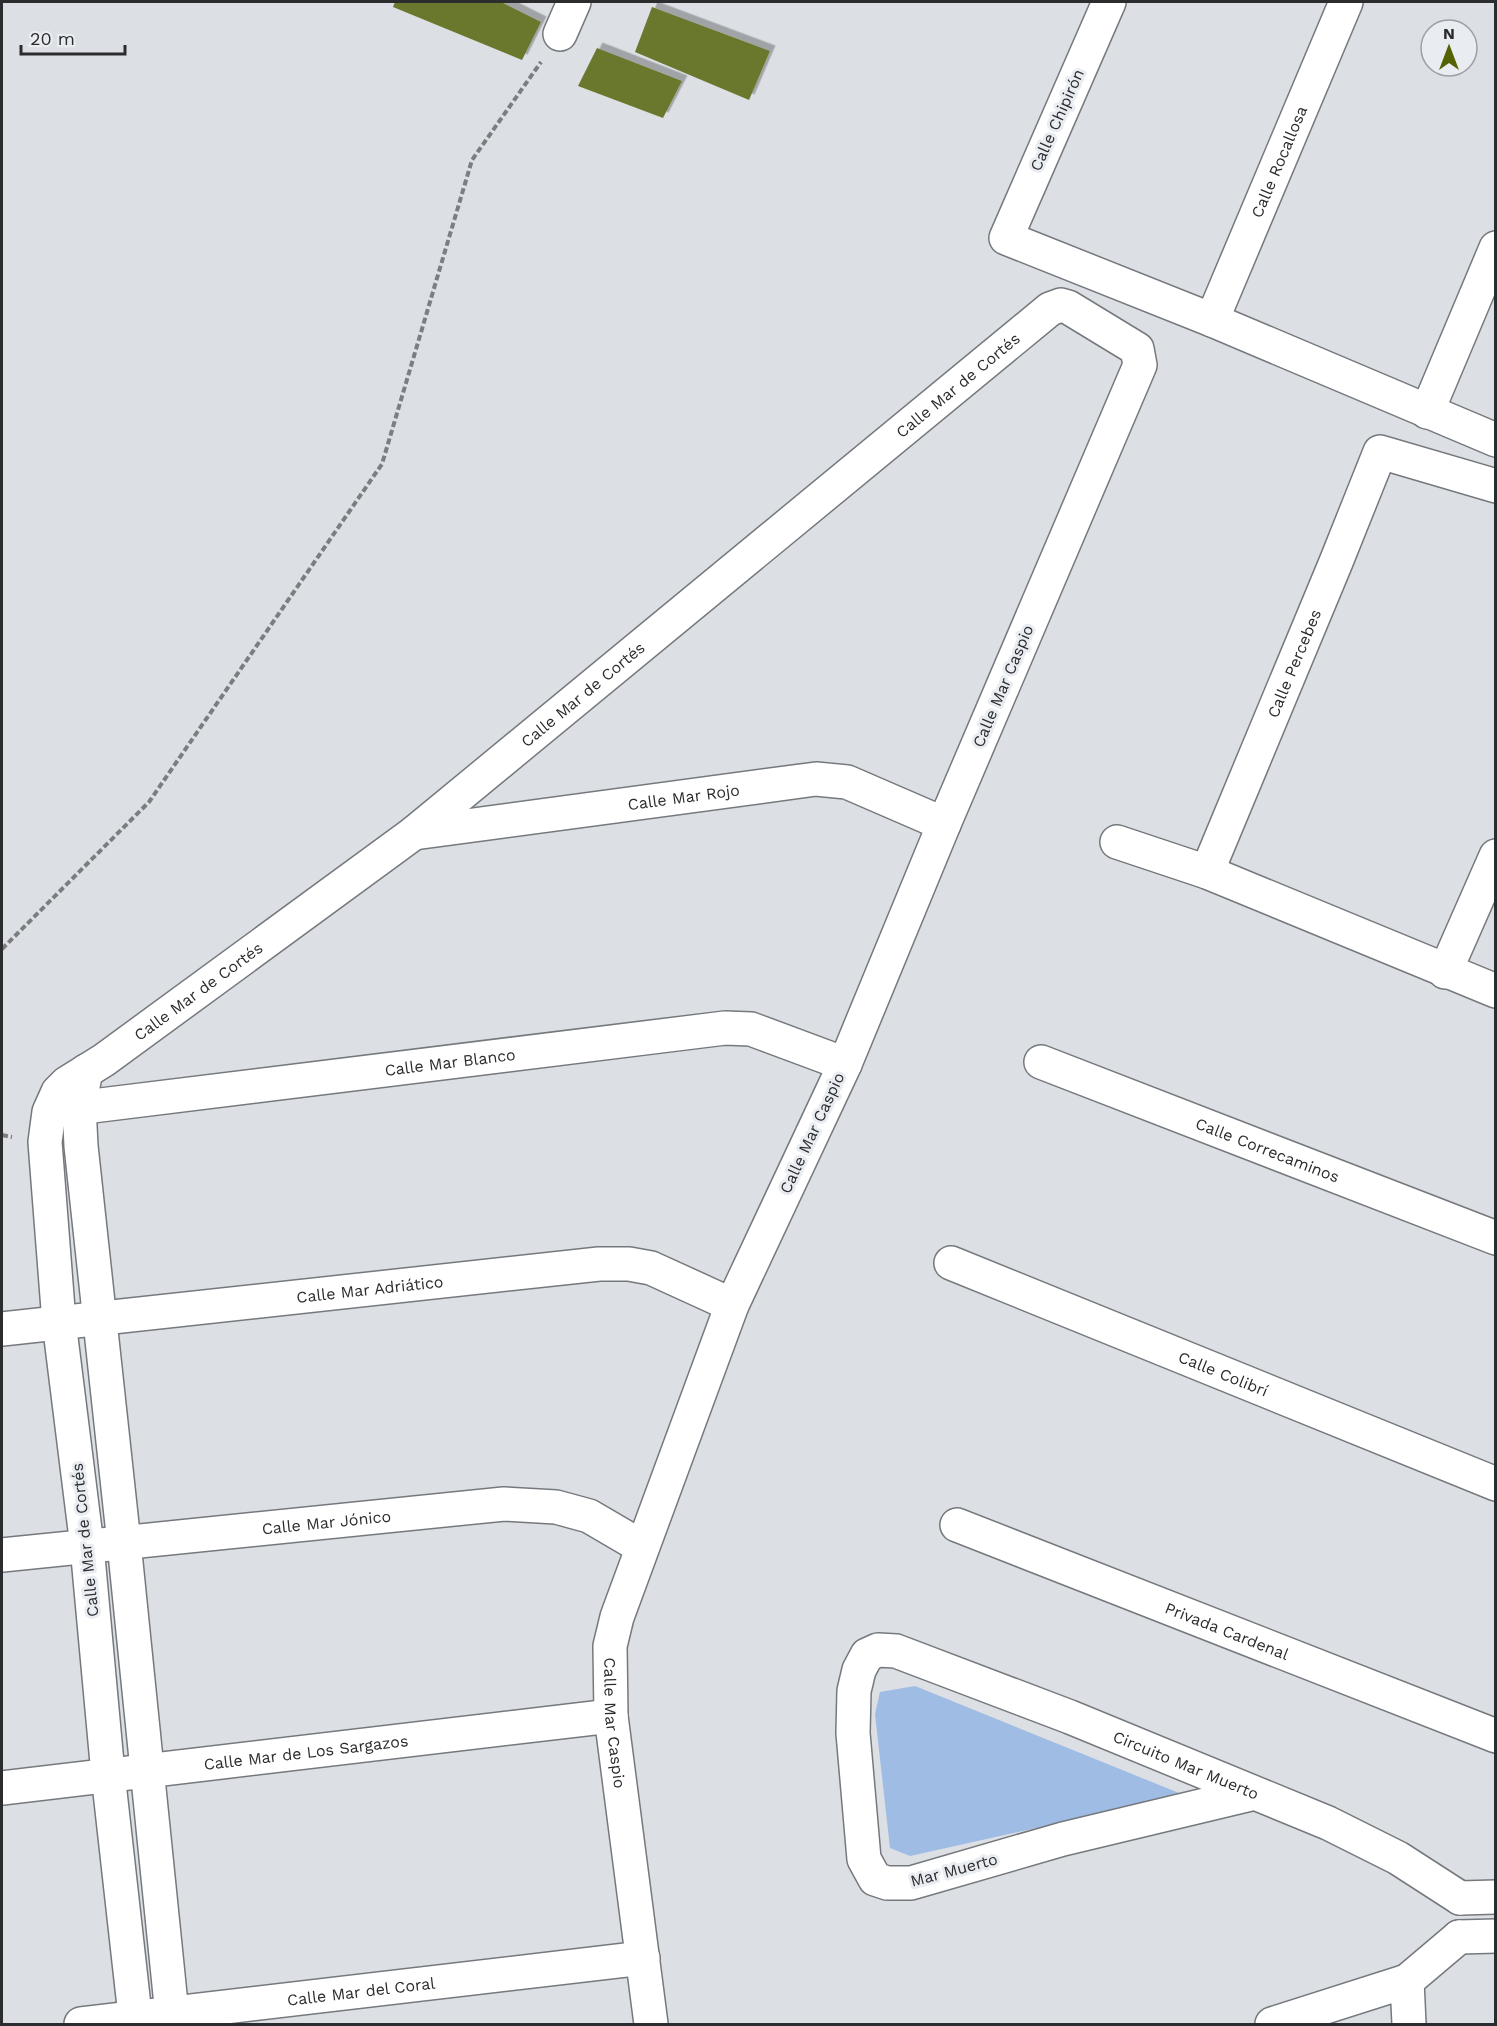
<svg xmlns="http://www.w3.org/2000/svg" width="1497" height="2026" viewBox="0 0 1497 2026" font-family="'Work Sans',sans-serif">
<defs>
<filter id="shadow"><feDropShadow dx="5.5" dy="-5.5" stdDeviation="0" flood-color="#0004"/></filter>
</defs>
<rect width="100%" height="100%" fill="#dcdfe4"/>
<path fill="#9fbce4" d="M915 1686 1184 1795 910 1856 890 1848 875 1714 880 1692Z"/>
<g fill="#6a782d" filter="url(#shadow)">
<path d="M395 2H501L541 22 522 60 393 7Z"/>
<path d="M652 7 770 51 749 100 635 52Z"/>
<path d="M597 48 682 81 663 118 578 86Z"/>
</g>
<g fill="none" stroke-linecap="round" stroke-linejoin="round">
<g stroke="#75797d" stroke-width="36">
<g id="minor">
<path d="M1109 2 1006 238 1212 320 1496 440"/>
<path d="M560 34 574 2"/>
<path id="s1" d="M1212 320 1346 2"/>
<path d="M1427 412 1496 248"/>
<path id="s2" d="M414 833 816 779 847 782 944 824"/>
<path d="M1117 842 1207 872 1496 991"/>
<path id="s3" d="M1207 872 1336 562 1380 452 1496 486"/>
<path d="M1445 972 1496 856"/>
<path id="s4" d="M1041 1062 1496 1238"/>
<path d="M86 1071 79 1106 81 1146 124 1543 173 2024"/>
<path id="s5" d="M60 1110 725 1028 751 1029 845 1064"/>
<path id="s6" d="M951 1263 1496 1484"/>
<path id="s7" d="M2 1329 599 1264H629L651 1268 732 1305"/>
<path id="s8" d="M957 1525 1496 1736"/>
<path id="s9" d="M2 1555 504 1504 556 1507 589 1516 642 1547"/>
<path id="s10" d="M2 1788 611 1716"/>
<path id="s11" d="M1255 1793 1063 1839 911 1883H887L875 1879 864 1859 853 1733 854 1691 859 1670 867 1655 878 1650 896 1651 1070 1717 1328 1823 1398 1858 1460 1898"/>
<path d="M1460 1898 1496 1897"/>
<path d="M1459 1937 1496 1936"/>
<path d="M1407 1981 1459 1937"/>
<path id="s12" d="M81 2024 643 1958"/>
<path id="s13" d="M136 2024 108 1774 87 1546 59 1322 45 1142 49 1112 58 1092 67 1083 104 1060 414 833 1050 309 1061 305 1068 307 1137 349 1140 365 944 824 845 1064 732 1305 617 1617 610 1646 611 1716 651 2024"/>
<path d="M1272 2024 1407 1981 1409 2024"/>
</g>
</g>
<g stroke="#7b7d80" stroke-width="4" stroke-dasharray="6 3" stroke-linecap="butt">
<path d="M2 949 149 802 382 464 472 160 541 62"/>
<path d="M2 1135 12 1137"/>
</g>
<use href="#minor" stroke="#fff" stroke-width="33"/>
</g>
<g text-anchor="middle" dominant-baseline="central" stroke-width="6" stroke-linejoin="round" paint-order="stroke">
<g font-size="16" fill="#2b2c2e" stroke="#e9ecf1">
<text transform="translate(1057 120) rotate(-66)">Calle Chipirón</text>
<text stroke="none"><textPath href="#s1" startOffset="172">Calle Rocallosa</textPath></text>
<text stroke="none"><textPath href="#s13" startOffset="2084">Calle Mar de Cortés</textPath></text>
<text stroke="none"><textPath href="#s3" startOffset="226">Calle Percebes</textPath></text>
<text transform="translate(1003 686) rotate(-67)">Calle Mar Caspio</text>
<text stroke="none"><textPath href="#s13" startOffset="1598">Calle Mar de Cortés</textPath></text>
<text stroke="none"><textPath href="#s2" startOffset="272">Calle Mar Rojo</textPath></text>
<text stroke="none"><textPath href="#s13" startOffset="1112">Calle Mar de Cortés</textPath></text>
<text stroke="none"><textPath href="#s5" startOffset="393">Calle Mar Blanco</textPath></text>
<text transform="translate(812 1133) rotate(-65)">Calle Mar Caspio</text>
<text stroke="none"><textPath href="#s4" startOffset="243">Calle Correcaminos</textPath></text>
<text stroke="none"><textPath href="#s7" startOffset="370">Calle Mar Adriático</textPath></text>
<text stroke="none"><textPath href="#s6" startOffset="294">Calle Colibrí</textPath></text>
<text stroke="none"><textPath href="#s9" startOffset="326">Calle Mar Jónico</textPath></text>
<text transform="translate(85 1540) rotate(-96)">Calle Mar de Cortés</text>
<text stroke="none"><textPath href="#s8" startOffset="290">Privada Cardenal</textPath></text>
<text stroke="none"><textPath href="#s13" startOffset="3784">Calle Mar Caspio</textPath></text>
<text stroke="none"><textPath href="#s10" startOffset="306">Calle Mar de Los Sargazos</textPath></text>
<text stroke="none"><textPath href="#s11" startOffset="964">Circuito Mar Muerto</textPath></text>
<text transform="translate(954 1870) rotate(-15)">Mar Muerto</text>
<text stroke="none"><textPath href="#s12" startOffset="282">Calle Mar del Coral</textPath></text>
</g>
</g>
<rect width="1497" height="2026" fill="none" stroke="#2b2c2e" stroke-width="6"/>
<g transform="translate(1449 48)"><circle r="28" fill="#e9ecf1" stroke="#9d9fa3" stroke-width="1.5"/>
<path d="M0-4.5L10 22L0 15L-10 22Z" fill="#546204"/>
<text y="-9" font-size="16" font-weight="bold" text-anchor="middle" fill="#2b2c2e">N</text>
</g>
<path d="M21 45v9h104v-9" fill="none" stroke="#2b2c2e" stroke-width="3"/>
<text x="30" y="45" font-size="18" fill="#2b2c2e" stroke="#e9ecf1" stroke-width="4.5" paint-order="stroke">20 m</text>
</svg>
